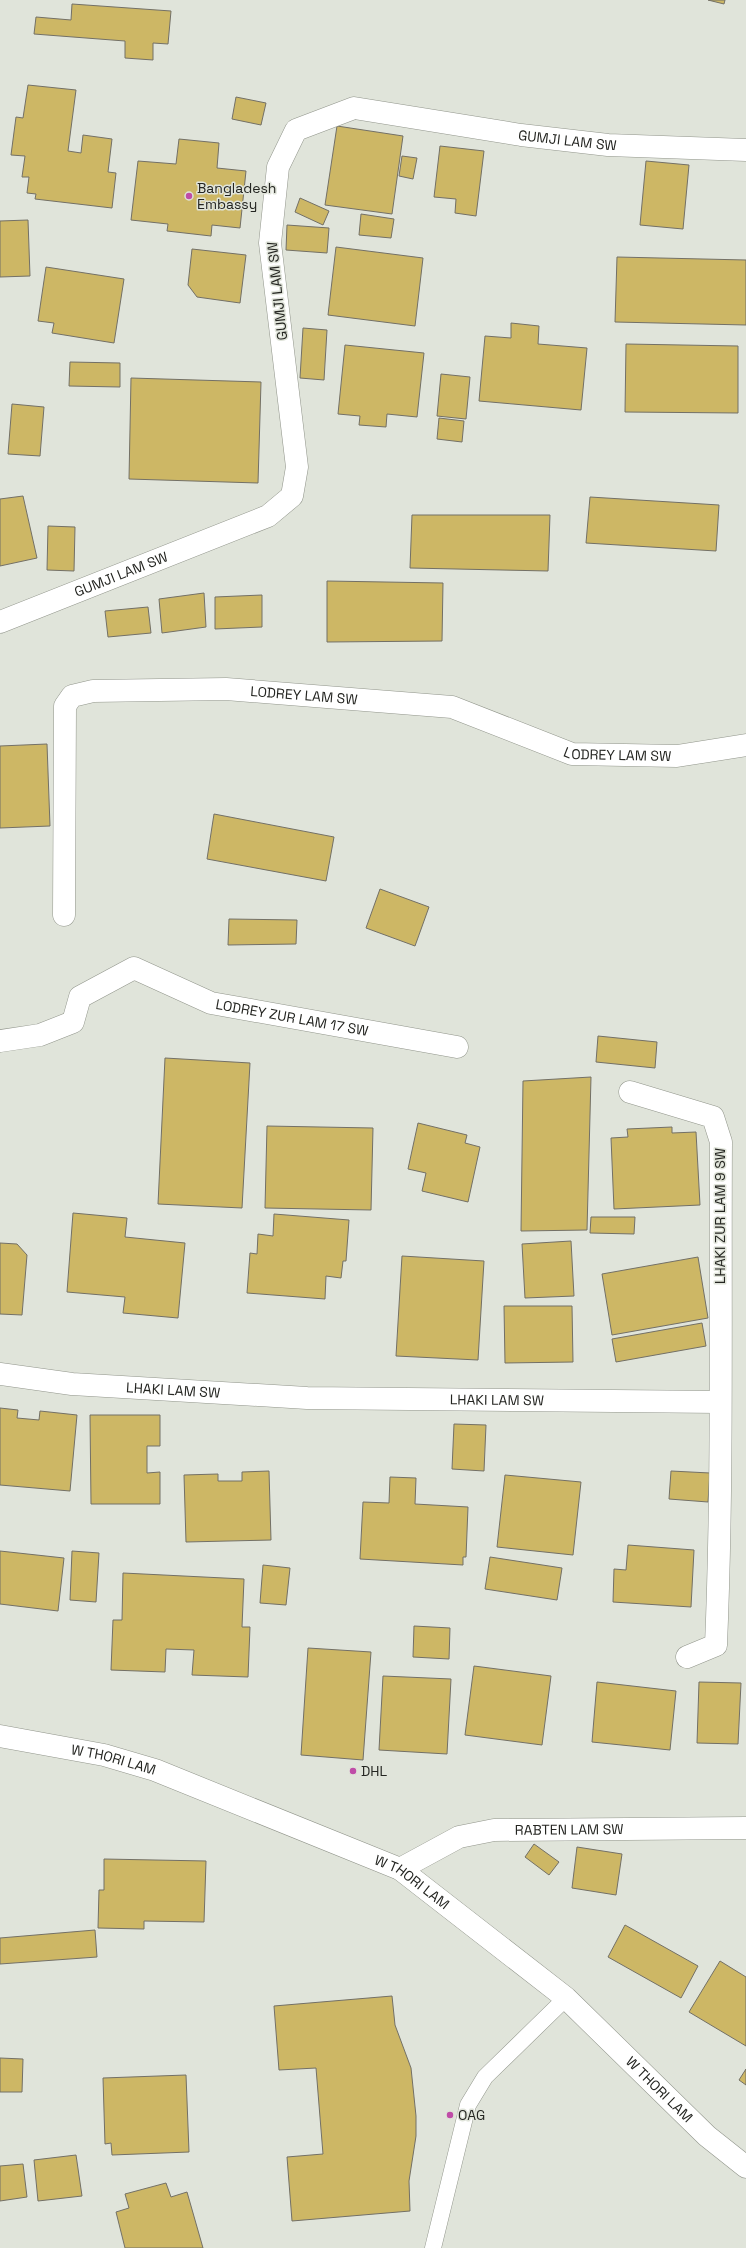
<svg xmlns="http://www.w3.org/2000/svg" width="746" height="2248" viewBox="0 0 746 2248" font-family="'Space Grotesk',sans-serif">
<rect width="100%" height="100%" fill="#e0e4da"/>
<g fill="#cdb765" stroke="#737066">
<path d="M708 0H725L724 4Z"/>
<path d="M72 4 171 11 168 44 153 43V60L125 58V41L34 34 36 17 71 20Z"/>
<path d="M28 85 76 90 68 151 81 153 83 135 112 139 108 172 116 173 112 208 35 199 36 194 27 193 29 177H22L25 156 11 155 16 117 23 118Z"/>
<path d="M236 97 266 103 261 125 232 119Z"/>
<path d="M337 126 403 136 392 214 325 205Z"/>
<path d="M179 139 219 143 217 168 246 171 240 228 212 225 211 236 167 231 168 224 131 220 138 161 176 164Z"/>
<path d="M440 146 484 151 476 216 455 213 456 199 434 197Z"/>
<path d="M402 156 417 158 413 179 399 176Z"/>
<path d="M646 161 689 165 683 229 640 225Z"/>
<path d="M300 198 329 211 323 225 295 212Z"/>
<path d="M361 214 394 219 391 238 359 235Z"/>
<path d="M28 220 30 276 0 277V221Z"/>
<path d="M287 225 329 228 327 253 286 250Z"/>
<path d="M336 247 423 258 415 326 328 315Z"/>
<path d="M192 249 246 255 240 303 197 297 188 285Z"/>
<path d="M617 257 746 260V325L615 322Z"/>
<path d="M46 267 124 279 114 343 52 333 54 323 38 321Z"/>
<path d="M511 323 539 326 538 344 587 348 581 410 479 401 485 336 511 338Z"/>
<path d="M303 328 327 330 324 380 300 378Z"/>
<path d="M626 344 738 346V413L625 412Z"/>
<path d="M345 345 424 353 417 417 387 414 386 427 359 425 360 416 338 414Z"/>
<path d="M70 362 120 363V387L69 386Z"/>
<path d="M441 374 470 377 466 419 437 416Z"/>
<path d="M131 378 261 382 258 483 129 479Z"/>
<path d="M12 404 44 407 40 456 8 454Z"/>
<path d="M439 418 464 421 462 442 437 439Z"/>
<path d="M23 496 37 558 0 566V499Z"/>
<path d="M590 497 719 505 716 551 586 543Z"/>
<path d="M412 515H550L548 571 410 568Z"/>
<path d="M48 526 75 527 74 571 47 570Z"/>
<path d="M327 581 443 583 442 641 327 642Z"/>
<path d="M204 593 206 627 162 633 159 599Z"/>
<path d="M262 595V627L215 629V597Z"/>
<path d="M148 607 151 633 108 637 105 611Z"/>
<path d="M47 744 50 826 0 828V746Z"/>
<path d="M214 814 334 837 326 881 207 859Z"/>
<path d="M380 889 429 907 415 946 366 928Z"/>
<path d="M229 919 297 920 296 944 228 945Z"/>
<path d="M598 1036 657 1042 655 1068 596 1062Z"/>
<path d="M165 1058 250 1063 242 1208 158 1204Z"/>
<path d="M591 1077 587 1230 521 1231 523 1081Z"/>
<path d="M418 1123 467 1135 465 1143 480 1147 468 1202 422 1191 426 1173 408 1169Z"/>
<path d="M267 1126 373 1128 371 1210 265 1208Z"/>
<path d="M672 1127V1133L696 1132 700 1205 614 1209 611 1138 628 1137 627 1129Z"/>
<path d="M73 1213 127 1218 125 1237 185 1243 178 1318 123 1313 125 1297 67 1292Z"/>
<path d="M274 1214 349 1220 346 1261H343L341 1278 326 1276 325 1299 247 1293 250 1253 257 1254 258 1234 273 1236Z"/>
<path d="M591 1217H635L634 1234 590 1233Z"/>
<path d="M571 1241 574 1296 525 1298 522 1244Z"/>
<path d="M0 1243 17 1244 27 1255 22 1315 0 1314Z"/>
<path d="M402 1256 484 1261 478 1360 396 1356Z"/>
<path d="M698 1257 708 1318 612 1335 602 1274Z"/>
<path d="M504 1306H572L573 1362 505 1363Z"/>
<path d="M702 1323 706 1346 616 1362 612 1339Z"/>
<path d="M0 1408 18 1410 17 1418 39 1420 40 1411 77 1415 70 1491 0 1485Z"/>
<path d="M90 1415H160V1446H147V1473L160 1472V1504H91Z"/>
<path d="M454 1424 486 1425 484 1471 452 1469Z"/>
<path d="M269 1471 271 1540 186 1542 184 1475 218 1474V1481H242V1472Z"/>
<path d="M671 1471 710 1473 708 1502 669 1499Z"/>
<path d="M505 1475 581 1482 573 1555 497 1547Z"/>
<path d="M390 1477 416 1478 415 1504 468 1507 466 1557H463V1565L360 1559 363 1502 389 1503Z"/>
<path d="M628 1545 694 1550 691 1607 613 1602 614 1569 626 1570Z"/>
<path d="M0 1551 64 1558 58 1611 0 1604Z"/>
<path d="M72 1551 99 1553 96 1602 70 1600Z"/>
<path d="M490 1557 562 1568 557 1600 485 1589Z"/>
<path d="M263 1565 290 1568 286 1605 260 1603Z"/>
<path d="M123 1573 244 1579 242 1627H250L248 1677 192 1675 194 1650 166 1649 165 1672 111 1670 113 1620H122Z"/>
<path d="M414 1626 450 1628 449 1659 413 1657Z"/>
<path d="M308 1648 371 1652 363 1760 301 1755Z"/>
<path d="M474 1666 551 1676 542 1745 465 1735Z"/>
<path d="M383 1676 451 1679 447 1754 379 1750Z"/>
<path d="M597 1682 676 1691 670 1750 592 1742Z"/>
<path d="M699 1682 741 1683 738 1744 697 1743Z"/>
<path d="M534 1844 559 1862 549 1875 525 1857Z"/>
<path d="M577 1847 622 1854 616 1895 572 1888Z"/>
<path d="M104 1859 206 1861 204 1922 144 1921V1929L98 1928 99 1890H104Z"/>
<path d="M625 1925 698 1966 681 1998 608 1957Z"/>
<path d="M95 1930 97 1957 0 1964V1938Z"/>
<path d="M720 1961 746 1977V2046L689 2012Z"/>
<path d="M392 1996 395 2025 411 2068 416 2116V2136L409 2181 410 2211 292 2221 287 2157 323 2154 316 2068 279 2070 274 2006Z"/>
<path d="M0 2058 23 2059 22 2092H0Z"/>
<path d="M746 2069V2085L739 2080Z"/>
<path d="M186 2075 189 2152 112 2155 111 2143 105 2144 103 2078Z"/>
<path d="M76 2155 82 2196 38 2201 34 2160Z"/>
<path d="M23 2164 27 2197 0 2201V2166Z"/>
<path d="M166 2183 171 2197 187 2192 203 2248H125L116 2212 129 2208 125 2194Z"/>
</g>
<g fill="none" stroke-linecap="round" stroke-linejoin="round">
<g stroke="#91958b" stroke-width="17">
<path id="service" d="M433 2248 468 2105 485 2077 566 1998"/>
</g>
<g stroke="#91958b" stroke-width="23">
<g id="minor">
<path id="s1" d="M0 622 268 516 292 496 297 467 270 243 278 167 296 130 354 108 521 135 608 145 746 150"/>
<path id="s2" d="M64 915 65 706 72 696 93 691 226 689 452 707 572 754 677 756 746 745"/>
<path id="s3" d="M0 1041 40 1035 73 1022 80 997 134 968 211 1003 457 1047"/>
<path d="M630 1092 713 1117 721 1142C720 1310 723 1478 716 1645L687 1657"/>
<path id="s4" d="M0 1374 72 1384 307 1398 720 1402"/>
</g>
</g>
<g stroke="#91958b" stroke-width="23">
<g id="secondary">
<path id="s5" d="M0 1736 104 1755 155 1770 400 1869 566 1998 707 2136 746 2167"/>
<path id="s6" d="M400 1869 459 1837 494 1830 746 1828"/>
</g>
</g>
<use href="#service" stroke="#fff" stroke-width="16"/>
<use href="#minor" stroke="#fff" stroke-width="22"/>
<use href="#secondary" stroke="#fff" stroke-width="22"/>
</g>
<g fill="#bf4ca7" stroke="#e0e4da" stroke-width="1.5">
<circle cx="189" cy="196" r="4"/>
<circle cx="353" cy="1771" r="4"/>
<circle cx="450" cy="2115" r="4"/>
</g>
<g text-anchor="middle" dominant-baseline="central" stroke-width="3" stroke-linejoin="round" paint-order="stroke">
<g font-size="14" fill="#242521" stroke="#e0e4da">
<text stroke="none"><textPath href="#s1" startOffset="970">GUMJI LAM SW</textPath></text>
<text transform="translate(277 291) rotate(-96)">GUMJI LAM SW</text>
<text stroke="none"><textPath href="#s1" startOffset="130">GUMJI LAM SW</textPath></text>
<text stroke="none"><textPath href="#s2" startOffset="454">LODREY LAM SW</textPath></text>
<text stroke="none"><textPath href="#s2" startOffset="777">LODREY LAM SW</textPath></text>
<text stroke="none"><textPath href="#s3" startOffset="330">LODREY ZUR LAM 17 SW</textPath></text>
<text transform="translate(720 1216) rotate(-90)">LHAKI ZUR LAM 9 SW</text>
<text stroke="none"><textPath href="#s4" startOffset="174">LHAKI LAM SW</textPath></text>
<text stroke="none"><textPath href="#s4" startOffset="498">LHAKI LAM SW</textPath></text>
<text stroke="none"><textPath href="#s5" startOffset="116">W THORI LAM</textPath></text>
<text stroke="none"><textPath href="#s6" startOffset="178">RABTEN LAM SW</textPath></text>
<text stroke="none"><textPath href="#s5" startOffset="440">W THORI LAM</textPath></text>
<text stroke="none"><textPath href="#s5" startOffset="764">W THORI LAM</textPath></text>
</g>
<g font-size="14" fill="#242521" stroke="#e0e4da" text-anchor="start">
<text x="197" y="188">Bangladesh<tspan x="197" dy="16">Embassy</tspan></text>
<text x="361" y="1771">DHL</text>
<text x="458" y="2115">OAG</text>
</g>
</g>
</svg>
